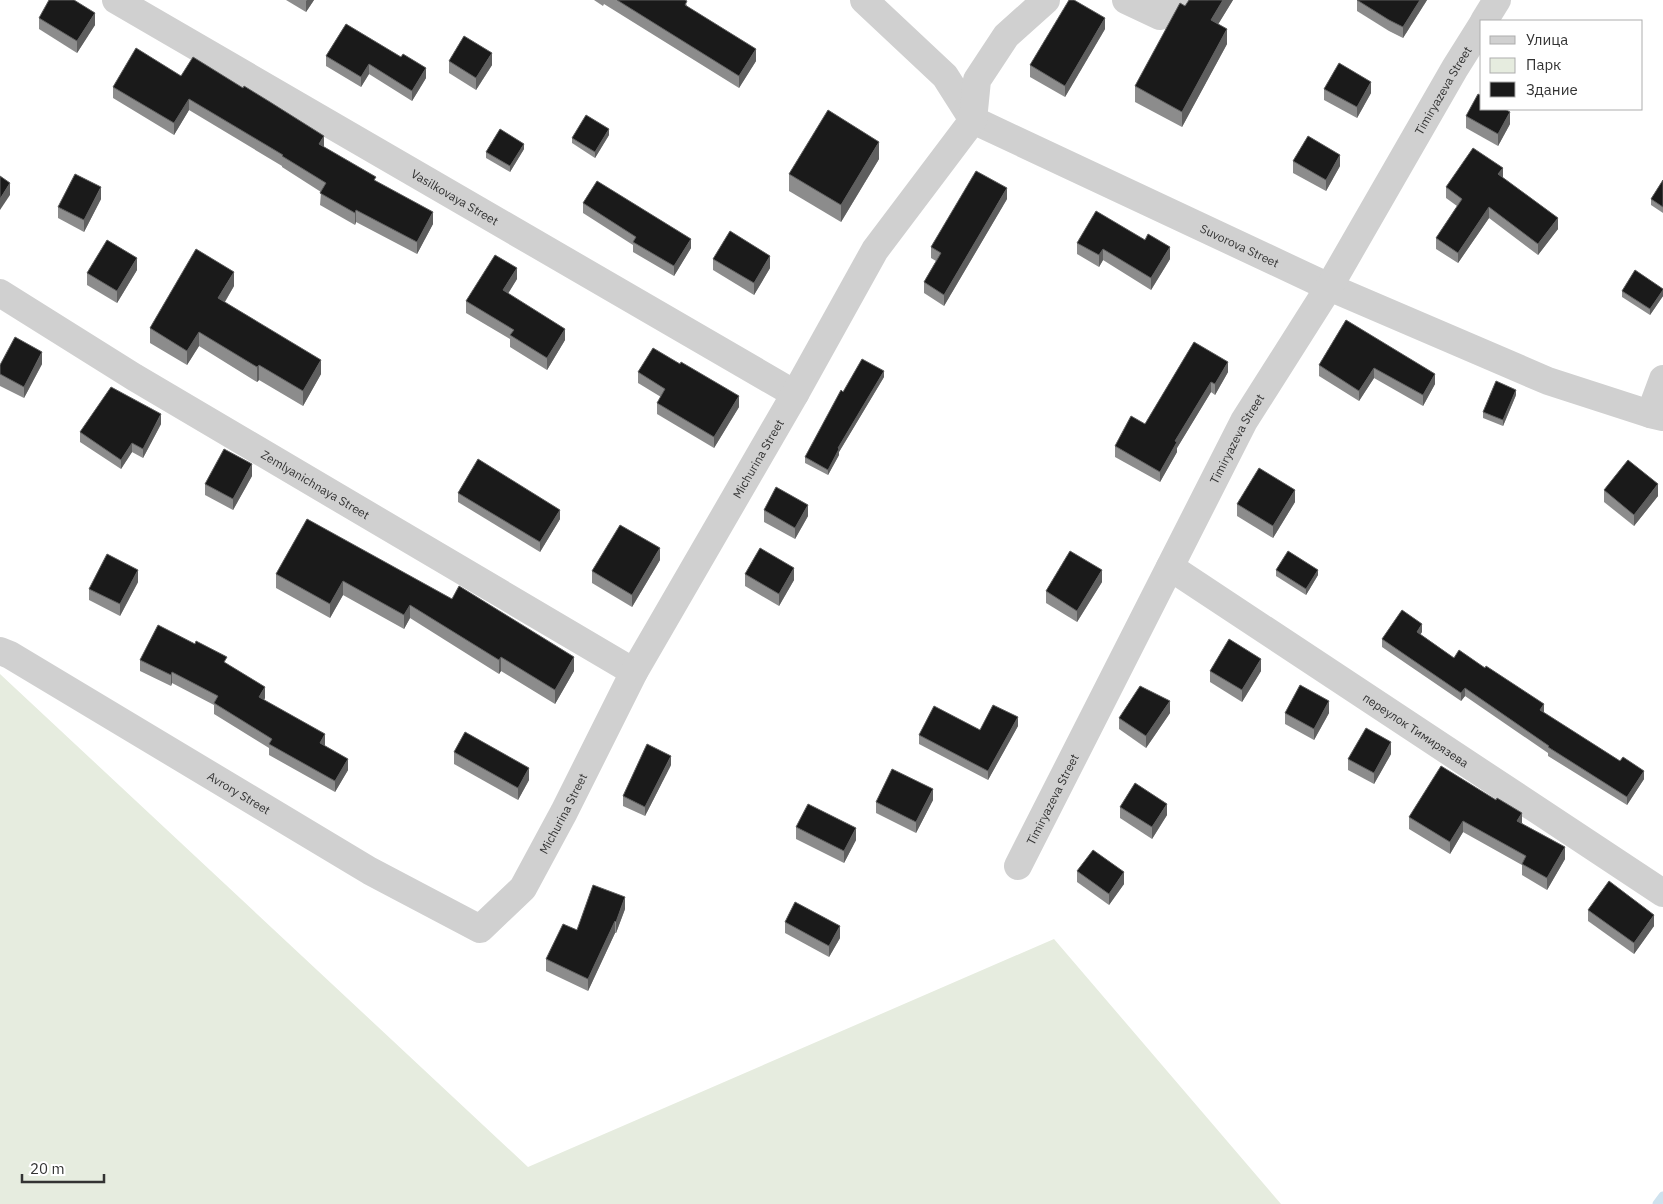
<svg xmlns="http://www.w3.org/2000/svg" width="1663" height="1204" viewBox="0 0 1663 1204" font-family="'IBM Plex Sans',sans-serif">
<rect width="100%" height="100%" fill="#fff"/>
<path fill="#e6ecdf" d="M0 674 528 1167 1054 939 1281 1204H0Z"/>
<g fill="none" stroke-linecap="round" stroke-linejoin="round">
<path stroke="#cfe2ee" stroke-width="9" d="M1657 1204 1663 1196"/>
<g stroke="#d0d0d0" stroke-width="28">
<path id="s1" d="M116 0 795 394"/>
<path id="s2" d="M864 0 945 76 973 120 1329 287 1548 381 1650 414 1663 417"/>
<path d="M1126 0 1160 16 1177 0"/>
<path d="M1484 21 1497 0"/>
<path id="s3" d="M0 293 134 377 634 672"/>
<path d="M1650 414 1663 379"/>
<path id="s4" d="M1170 567 1663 893"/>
<path id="s5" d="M0 651 10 655 370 871 480 929 523 888 564 812 634 672 795 394 875 250 973 120 977 80 1006 36 1046 0"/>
<path id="s6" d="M1018 866 1244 421 1329 287 1455 68 1482 25"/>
</g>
</g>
<g fill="#8c8c8c">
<path d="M286 0H314L306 12Z"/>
<path d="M594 0H685L687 6 756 61 739 88 604 4 603 6Z"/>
<path d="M1233 0 1218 24 1227 44 1182 127 1135 102V86L1185 6Z"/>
<path d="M1357 0H1427L1403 38 1389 31 1357 11Z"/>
<path d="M39 18 95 25 77 53 39 29Z"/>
<path d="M346 24 426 78 412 101 369 74 361 87 326 66V56Z"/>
<path d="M1105 29 1065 97 1030 77V65Z"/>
<path d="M449 61 492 65 476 90 449 73Z"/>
<path d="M181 76 324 147 376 182 433 224 417 254 356 222 355 225 320 205 321 192 282 167V166L189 110 174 135 113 98V87Z"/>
<path d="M1324 89 1371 93 1357 118 1324 100Z"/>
<path d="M1466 116 1510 124 1498 146 1466 128Z"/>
<path d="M609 135 595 158 572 143V138Z"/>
<path d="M524 149 510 172 486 158V152Z"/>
<path d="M879 159 841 222 789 191V174Z"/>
<path d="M1293 161 1340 166 1326 191 1293 173Z"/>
<path d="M1503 178 1558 229 1538 255 1489 218 1458 263 1436 249V238L1457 206 1446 198V187Z"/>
<path d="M1663 180V213L1651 205V199Z"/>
<path d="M101 199 84 232 58 218V207Z"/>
<path d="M1007 199 944 306 924 293V282L936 261 931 258V247Z"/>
<path d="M583 203 691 248 674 276 633 252V245L583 213Z"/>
<path d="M1077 243 1170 259 1151 290 1103 260 1099 267 1077 254Z"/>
<path d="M713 259 770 268 754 295 713 270Z"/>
<path d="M137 270 117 303 87 285V273Z"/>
<path d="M517 279 508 293 565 340 547 370 510 347V339L466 313V301Z"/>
<path d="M234 286 225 302 321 374 303 406 259 380 257 382 199 346 187 365 150 343V328Z"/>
<path d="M1663 289V296L1650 315 1622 297V291Z"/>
<path d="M1346 320 1435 384 1423 406 1374 378 1359 401 1319 376V365Z"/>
<path d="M1194 342 1228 372 1215 395 1211 392 1177 448V452L1160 482 1115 457V446L1145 424Z"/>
<path d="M42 364 24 398 0 386V365Z"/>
<path d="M638 372 739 407 714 448 657 414V403L661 397 638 383Z"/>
<path d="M884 377 839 452V455L828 475 805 463V457L843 392Z"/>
<path d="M1516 395 1503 426 1483 418V412Z"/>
<path d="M161 424 143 458 132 452 121 469 80 442V432Z"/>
<path d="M252 476 233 510 205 495V484Z"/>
<path d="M1604 490 1658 496 1634 526 1604 502Z"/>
<path d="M458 493 560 519 540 552 458 502Z"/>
<path d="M1295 502 1273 538 1237 516V504Z"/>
<path d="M764 510 808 516 795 539 764 522Z"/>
<path d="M307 519 574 671 555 704 501 671 499 674 410 618 404 629 343 595 330 618 276 588V574Z"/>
<path d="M660 560 632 607 592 583V571Z"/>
<path d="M1276 570 1318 575 1306 595 1276 576Z"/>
<path d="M745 574 794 580 779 606 745 586Z"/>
<path d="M138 582 120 616 89 600V589Z"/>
<path d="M1102 582 1077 622 1046 603V591Z"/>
<path d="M1422 632 1420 634 1454 658 1544 713 1644 779 1627 805 1548 756V753L1465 696 1461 701 1382 647V639Z"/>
<path d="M140 660 227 664 265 698 264 700 325 745 324 746 348 770 335 792 269 755V748L214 714V705L172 683 171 686 140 671Z"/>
<path d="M1210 671H1261L1242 702 1210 682Z"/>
<path d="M1170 713 1146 748 1119 729V718Z"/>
<path d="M1285 713H1329L1314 740 1285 724Z"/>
<path d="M1018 726 988 780 919 744V735L980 730Z"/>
<path d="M454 752 529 780 518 800 454 764Z"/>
<path d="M1391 754 1374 784 1348 770V759Z"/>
<path d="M671 765 645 816 623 806V796Z"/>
<path d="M933 800 916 833 876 813V802Z"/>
<path d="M1120 807 1167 815 1152 839 1120 818Z"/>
<path d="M1409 817 1522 823 1565 859 1547 890 1522 875V865L1463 832 1450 854 1409 829Z"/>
<path d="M796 827 856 840 844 863 796 839Z"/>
<path d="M1077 871 1124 884 1109 905 1077 882Z"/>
<path d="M625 909 616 933H615L588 991 546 971V959L577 930Z"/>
<path d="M1588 910 1654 926 1634 954 1588 921Z"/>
<path d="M785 922 840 938 829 957 785 933Z"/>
</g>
<g fill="#5f5f5f">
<path d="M307 0H314L306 12V1Z"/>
<path d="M1223 0H1233L1211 36V20Z"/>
<path d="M1420 0H1427L1403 38V27Z"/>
<path d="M95 13V25L77 53V41Z"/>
<path d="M1105 18V29L1065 97V86Z"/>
<path d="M1227 29V44L1182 127V112Z"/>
<path d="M756 49V61L739 88V76Z"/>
<path d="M492 53V65L476 90V78Z"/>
<path d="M369 64V74L361 87V77Z"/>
<path d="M426 68V78L412 101V91Z"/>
<path d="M1371 82V93L1357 118V107Z"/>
<path d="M189 99V110L174 135V123Z"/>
<path d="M1510 112V124L1498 146V134Z"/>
<path d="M609 129V135L595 158V152Z"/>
<path d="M324 136V148L319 144Z"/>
<path d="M879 142V159L841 222V205Z"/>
<path d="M524 144V149L510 172V166Z"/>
<path d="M1340 155V166L1326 191V180Z"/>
<path d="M1503 168V179L1498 174Z"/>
<path d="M10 183V195L0 210V199Z"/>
<path d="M101 187V199L84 232V220Z"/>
<path d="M1007 188V199L944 306V295Z"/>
<path d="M1489 207V218L1458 263V253Z"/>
<path d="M356 210V222L355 225V213Z"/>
<path d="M433 212V224L417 254V242Z"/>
<path d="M1558 218V229L1538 255V244Z"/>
<path d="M691 239V248L674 276V266Z"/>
<path d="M1170 247V259L1151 290V278Z"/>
<path d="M1103 249V260L1099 267V255Z"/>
<path d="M770 256V268L754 295V283Z"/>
<path d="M137 258V270L117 303V291Z"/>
<path d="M517 268V279L503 302V290Z"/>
<path d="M234 272V286L218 313V298Z"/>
<path d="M1663 290V296L1650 315V309Z"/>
<path d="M565 329V340L547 370V358Z"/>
<path d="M199 332V346L187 365V351Z"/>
<path d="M42 352V364L24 398V387Z"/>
<path d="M321 360V374L303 406V391Z"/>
<path d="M1228 362V372L1215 395V384Z"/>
<path d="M259 365V380L257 382V367Z"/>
<path d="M1374 368V378L1359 401V391Z"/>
<path d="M884 371V377L839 452V455L828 475V470L838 448Z"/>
<path d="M1435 374V384L1423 406V395Z"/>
<path d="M1211 382V392L1177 448V452L1160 482V472L1175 441Z"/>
<path d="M1516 390V395L1503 426V420Z"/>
<path d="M739 396V407L714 448V437Z"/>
<path d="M161 414V424L143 458V449Z"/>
<path d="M132 443V452L121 469V460Z"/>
<path d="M252 464V476L233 510V499Z"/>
<path d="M1658 484V496L1634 526V515Z"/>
<path d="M1295 490V502L1273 538V526Z"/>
<path d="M808 505V516L795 539V528Z"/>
<path d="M560 510V519L540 552V542Z"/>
<path d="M660 548V560L632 607V595Z"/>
<path d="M794 568V580L779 606V594Z"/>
<path d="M138 570V582L120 616V604Z"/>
<path d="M1102 570V582L1077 622V611Z"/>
<path d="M1318 570V575L1306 595V589Z"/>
<path d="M343 581V595L330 618V604Z"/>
<path d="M410 605V618L404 629V615Z"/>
<path d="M1422 624V632L1417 640V632Z"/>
<path d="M501 657V671L499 674V660Z"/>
<path d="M574 657V671L555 704V690Z"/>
<path d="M1261 659V671L1242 702V690Z"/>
<path d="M172 672V683L171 686V675Z"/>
<path d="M265 687V698L259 708V697Z"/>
<path d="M1465 688V696L1461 701V693Z"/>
<path d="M1170 701V713L1146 748V736Z"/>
<path d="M1329 701V713L1314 740V729Z"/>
<path d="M1544 704V713L1540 710Z"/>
<path d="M1018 717V726L988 780V771Z"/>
<path d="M325 734V745L320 754V743Z"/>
<path d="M1391 742V754L1374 784V773Z"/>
<path d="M671 756V765L645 816V807Z"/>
<path d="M348 759V770L335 792V781Z"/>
<path d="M529 768V780L518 800V788Z"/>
<path d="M1644 771V779L1627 805V797Z"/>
<path d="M933 789V800L916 833V822Z"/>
<path d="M1167 804V815L1152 839V827Z"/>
<path d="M1522 813V825L1517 821Z"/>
<path d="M1463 821V832L1450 854V842Z"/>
<path d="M856 828V840L844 863V851Z"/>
<path d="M1565 847V859L1547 890V878Z"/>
<path d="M1124 872V884L1109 905V894Z"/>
<path d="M625 897V909L616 933V922Z"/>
<path d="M1654 915V926L1634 954V943Z"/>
<path d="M615 921V933L588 991V979Z"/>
<path d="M840 926V938L829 957V946Z"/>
</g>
<g fill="#1a1a1a" stroke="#5f5f5f">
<path d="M49 0H74L95 13 77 41 39 18Z"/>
<path d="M617 0H685L687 1 685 5 756 49 739 76Z"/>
<path d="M1069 0H1074L1105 18 1065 86 1030 65Z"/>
<path d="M1189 0H1223L1211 20 1227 29 1182 112 1135 86 1180 3 1185 6Z"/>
<path d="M1357 0H1420L1403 27 1389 20Z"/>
<path d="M346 24 401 57 403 54 426 68 412 91 369 64 361 77 326 56Z"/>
<path d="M464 36 492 53 476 78 449 61Z"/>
<path d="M136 48 181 76 193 57 243 88 244 86 270 102 324 136 319 144 376 177 374 180 433 212 417 242 356 210 355 213 320 193 326 183 282 156 283 155 189 99 174 123 113 87Z"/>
<path d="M1339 63 1371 82 1357 107 1324 89Z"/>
<path d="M1478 94 1482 96V109H1505L1510 112 1498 134 1466 116Z"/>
<path d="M828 110 879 142 841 205 789 174Z"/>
<path d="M586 115 609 129 595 152 572 138Z"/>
<path d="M500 129 524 144 510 166 486 152Z"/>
<path d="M1308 136 1340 155 1326 180 1293 161Z"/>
<path d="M1473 148 1503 168 1498 174 1558 218 1538 244 1489 207 1458 253 1436 238 1462 199 1446 187Z"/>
<path d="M976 171 1007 188 944 295 924 282 941 253 931 247Z"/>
<path d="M75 174 101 187 84 220 58 207Z"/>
<path d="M0 176 10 183 0 199Z"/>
<path d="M1663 180V207L1651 199Z"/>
<path d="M597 181 691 239 674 266 633 242 636 237 583 203Z"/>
<path d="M1096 211 1145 240 1148 234 1170 247 1151 278 1103 249 1099 255 1077 243Z"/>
<path d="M730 231 770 256 754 283 713 259Z"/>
<path d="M107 240 137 258 117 291 87 273Z"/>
<path d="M196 249 234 272 218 298 321 360 303 391 259 365 257 367 199 332 187 351 150 328Z"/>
<path d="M495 255 517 268 503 290 565 329 547 358 510 335 514 330 466 301Z"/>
<path d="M1635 270 1663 289V290L1650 309 1622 291Z"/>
<path d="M1346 320 1435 374 1423 395 1374 368 1359 391 1319 365Z"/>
<path d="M15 337 42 352 24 387 0 374V365Z"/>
<path d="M1194 342 1228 362 1215 384 1211 382 1175 441 1177 442 1160 472 1115 446 1131 416 1145 424Z"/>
<path d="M653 348 680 364 681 362 739 396 714 437 657 403 665 389 638 372Z"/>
<path d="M862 359 884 371 838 448 839 449 828 470 805 457 841 390 843 392Z"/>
<path d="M1496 381 1516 390 1503 420 1483 412Z"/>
<path d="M111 387 161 414 143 449 132 443 121 460 80 432Z"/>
<path d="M224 449 252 464 233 499 205 484Z"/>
<path d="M478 459 560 510 540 542 458 493Z"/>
<path d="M1628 460 1658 484 1634 515 1604 490Z"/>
<path d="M1259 468 1295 490 1273 526 1237 504Z"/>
<path d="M776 487 808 505 795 528 764 510Z"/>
<path d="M307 519 452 599 459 586 574 657 555 690 501 657 499 660 410 605 404 615 343 581 330 604 276 574Z"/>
<path d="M620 525 660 548 632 595 592 571Z"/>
<path d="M760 548 794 568 779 594 745 574Z"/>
<path d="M1070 551 1102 570 1077 611 1046 591Z"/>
<path d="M1288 551 1318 570 1306 589 1276 570Z"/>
<path d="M107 554 138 570 120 604 89 589Z"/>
<path d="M1402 610 1422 624 1417 632 1454 658 1459 650 1485 668 1486 666 1544 704 1540 710 1620 761 1623 757 1644 771 1627 797 1548 747 1549 746 1465 688 1461 693 1382 639Z"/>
<path d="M158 625 195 644 196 641 227 657 224 662 265 687 259 697 325 734 320 743 348 759 335 781 269 744 272 739 214 703 218 696 172 672 171 675 140 660Z"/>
<path d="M1229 639 1261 659 1242 690 1210 671Z"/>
<path d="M1300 685 1329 701 1314 729 1285 713Z"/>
<path d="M1140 686 1170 701 1146 736 1119 718Z"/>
<path d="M993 705 1018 717 988 771 919 735 934 706 980 730Z"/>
<path d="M1366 728 1391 742 1374 773 1348 759Z"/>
<path d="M465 732 529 768 518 788 454 752Z"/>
<path d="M647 744 671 756 645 807 623 796Z"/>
<path d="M1441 766 1496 800 1497 798 1522 813 1517 821 1565 847 1547 878 1522 864 1526 856 1463 821 1450 842 1409 817Z"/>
<path d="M892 769 933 789 916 822 876 802Z"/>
<path d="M1135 783 1167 804 1152 827 1120 807Z"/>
<path d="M808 804 856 828 844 851 796 827Z"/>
<path d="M1093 850 1124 872 1109 894 1077 871Z"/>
<path d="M1609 881 1654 915 1634 943 1588 910Z"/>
<path d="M593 885 625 897 616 922 615 921 588 979 546 959 563 924 577 930Z"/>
<path d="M795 902 840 926 829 946 785 922Z"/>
</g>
<g text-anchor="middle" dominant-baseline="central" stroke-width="5" stroke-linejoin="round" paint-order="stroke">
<g font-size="12" fill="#333" stroke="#fff">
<text stroke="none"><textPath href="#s6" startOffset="885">Timiryazeva Street</textPath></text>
<text stroke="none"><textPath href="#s1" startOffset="392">Vasilkovaya Street</textPath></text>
<text stroke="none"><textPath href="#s2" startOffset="458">Suvorova Street</textPath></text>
<text stroke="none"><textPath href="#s6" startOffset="480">Timiryazeva Street</textPath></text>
<text stroke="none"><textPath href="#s5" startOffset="1104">Michurina Street</textPath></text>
<text stroke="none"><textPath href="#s3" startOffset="369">Zemlyanichnaya Street</textPath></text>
<text stroke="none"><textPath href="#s4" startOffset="295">переулок Тимирязева</textPath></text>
<text stroke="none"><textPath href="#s5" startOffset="278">Avrory Street</textPath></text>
<text stroke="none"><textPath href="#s6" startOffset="75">Timiryazeva Street</textPath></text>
<text stroke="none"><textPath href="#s5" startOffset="699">Michurina Street</textPath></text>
</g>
</g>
<rect x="1480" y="20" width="162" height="90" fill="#ffffff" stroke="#adadad"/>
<rect x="1490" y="36" width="25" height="8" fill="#d0d0d0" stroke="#adadad"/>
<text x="1526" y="45" font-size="15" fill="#333333">Улица</text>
<rect x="1490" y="58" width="25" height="15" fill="#e6ecdf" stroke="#adadad"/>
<text x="1526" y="70" font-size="15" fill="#333333">Парк</text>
<rect x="1490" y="82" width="25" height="15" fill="#1a1a1a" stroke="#adadad"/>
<text x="1526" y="95" font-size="15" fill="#333333">Здание</text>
<path d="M22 1174v8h82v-8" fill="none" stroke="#333333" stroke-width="2.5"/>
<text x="30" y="1174" font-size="15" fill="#333333" stroke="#ffffff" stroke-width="4" paint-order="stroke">20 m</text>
</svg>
